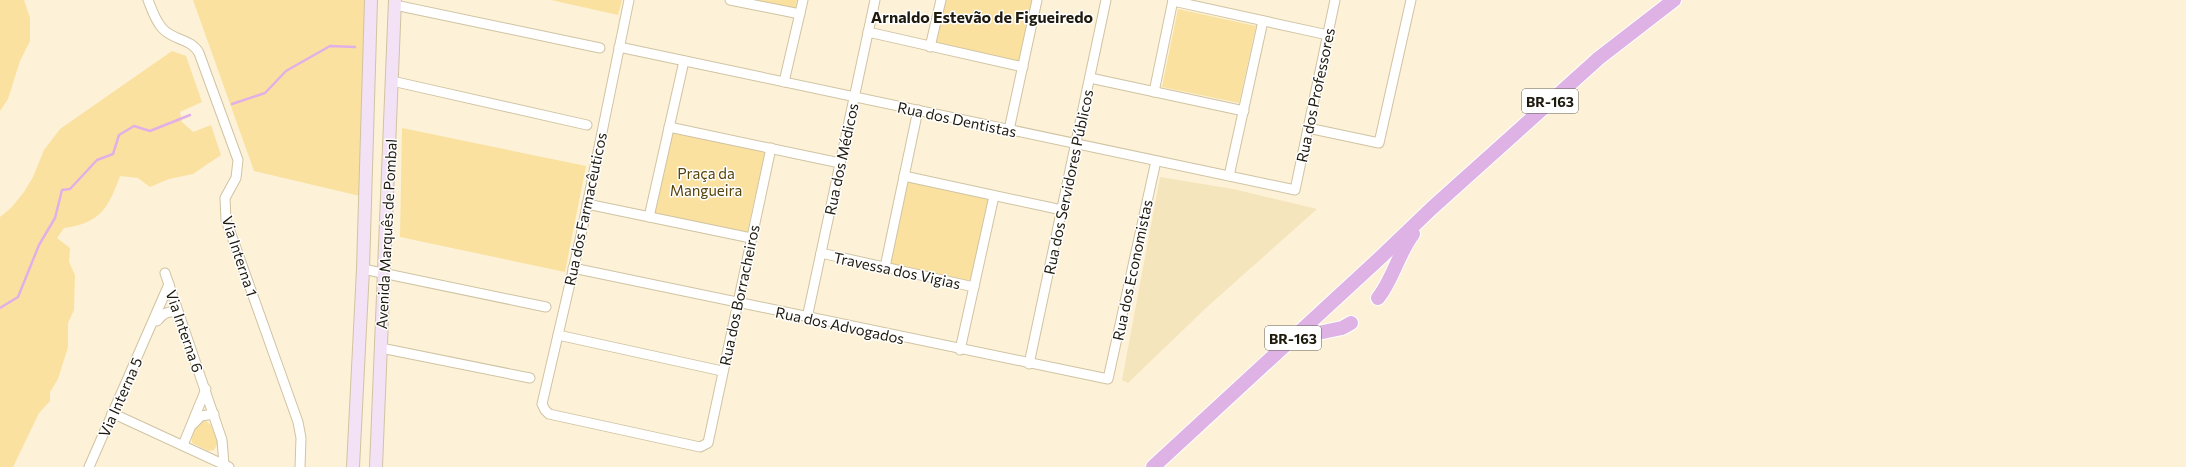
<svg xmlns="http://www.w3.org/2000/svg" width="2186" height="467" viewBox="0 0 2186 467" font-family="Commissioner,sans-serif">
<rect width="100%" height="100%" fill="#fdf2d7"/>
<path fill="#f5e5bc" d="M1160 177 1233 189 1317 209 1206 308 1128 383 1122 380Z"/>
<g fill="#fae1a0">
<path d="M0 0H24L30 18V41L20 61 8 99 0 111Z"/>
<path d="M193 0H367L360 196 254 171Z"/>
<path d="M551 0H622L618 15Z"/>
<path d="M754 0H797L795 9Z"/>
<path d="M946 0H1033L1020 62 936 44Z"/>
<path d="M1178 9 1256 26 1239 103 1162 87Z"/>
<path d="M172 51 186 56 202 102 180 112 182 122 193 132 211 125 221 155 193 174 169 179 150 187 138 178 120 176C108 209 100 223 64 228L57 238 70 248 69 262 75 275 74 310 68 323V347L58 379 50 392V401L39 413 13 467H0V217L11 208 24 192 33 177 44 150 60 129Z"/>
<path d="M402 128 586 166 565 272 400 237Z"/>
<path d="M673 132 765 152 747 233 655 213Z"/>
<path d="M908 181 989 199 970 281 891 264Z"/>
<path d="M201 421H206L211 425 218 443 214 450 208 451 192 443C191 436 195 426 201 421Z"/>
</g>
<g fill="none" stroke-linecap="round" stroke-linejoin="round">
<g stroke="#e1b0e7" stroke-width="2.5">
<path d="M232 104 265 93 286 71 330 46 355 47"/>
<path d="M0 308 18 297 39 245 55 218 62 190 70 189 97 160 113 154 119 135 134 126 150 131 190 115"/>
</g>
<g stroke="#d0c3a2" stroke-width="11">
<g id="minor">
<path d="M148 0C152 10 155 20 162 28 173 41 191 38 199 53L238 160 236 178 225 198 226 220 298 422 301 438 300 467"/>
<path d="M629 0 580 240 542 404 545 410 549 414 700 447 708 443 771 148"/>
<path d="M730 0 800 14"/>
<path d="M1173 1 1328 35"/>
<path d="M395 5 600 48"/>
<path d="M868 32 1023 67"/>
<path d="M619 47 1295 190 1335 0"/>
<path d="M930 47 941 0"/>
<path d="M1090 78 1244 111"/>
<path d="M392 81 587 125"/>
<path d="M784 82 803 0"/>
<path d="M1154 92 1173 0"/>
<path d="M669 127 840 163"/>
<path d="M1308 128 1379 143 1411 0"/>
<path d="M1009 130 1037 0"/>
<path d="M904 176 1062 210"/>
<path d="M1229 176 1263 21"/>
<path d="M587 204 751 238"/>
<path d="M649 217 684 61"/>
<path d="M821 253 974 287"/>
<path d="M885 267 918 110"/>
<path d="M573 268 1108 379 1156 161"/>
<path d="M363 269 546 307"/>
<path d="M165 273 222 440 224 464"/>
<path d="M807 318 875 0"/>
<path d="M157 321C164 313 168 310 178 313"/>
<path d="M558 335 722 371"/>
<path d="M381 348 530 378"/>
<path d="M960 350 994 196"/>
<path d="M1029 364 1106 0"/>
<path d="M112 413 229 467"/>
<path d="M193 424 201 416 214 414"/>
<path d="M183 445 206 389"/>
<path d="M89 467 169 284"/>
</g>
</g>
<g stroke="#d0c3a2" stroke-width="14">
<g id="secondary">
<path d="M353 467 363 269 371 0"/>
<path d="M376 467 395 0"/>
</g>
</g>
<g stroke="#fff" stroke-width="16">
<g id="trunk">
<path d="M1378 298C1393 279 1398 254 1413 234"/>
<path d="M1294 338 1342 328 1351 323"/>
<path d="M1153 467 1382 256 1432 208 1599 58 1674 0"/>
</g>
</g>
<use href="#minor" stroke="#fff" stroke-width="9"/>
<use href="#secondary" stroke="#f3e2f5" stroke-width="12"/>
<use href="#trunk" stroke="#deb2e4" stroke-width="14"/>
</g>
<g text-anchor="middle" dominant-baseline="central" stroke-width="3" stroke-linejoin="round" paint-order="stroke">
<g fill="#fff" stroke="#625f56" stroke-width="1">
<rect x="1522" y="89" width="56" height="24" rx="3"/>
<rect x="1265" y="326" width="56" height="24" rx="3"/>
</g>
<g font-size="14" font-weight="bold" fill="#1f1a0e">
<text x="1550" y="101">BR-163</text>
<text x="1293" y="338">BR-163</text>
</g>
<g font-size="15" fill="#1f1a0e" stroke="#fff">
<text transform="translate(1315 95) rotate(-78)">Rua dos Professores</text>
<text transform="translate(957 119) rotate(12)">Rua dos Dentistas</text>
<text transform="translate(841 159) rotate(-78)">Rua dos Médicos</text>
<text transform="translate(1068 182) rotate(-78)">Rua dos Servidores Públicos</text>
<text transform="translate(585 209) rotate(-78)">Rua dos Farmacêuticos</text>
<text transform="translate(386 234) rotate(-87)">Avenida Marquês de Pombal</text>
<text transform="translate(240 256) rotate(72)">Via Interna 1</text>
<text transform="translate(897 270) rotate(12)">Travessa dos Vigias</text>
<text transform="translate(1132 270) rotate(-78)">Rua dos Economistas</text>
<text transform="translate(739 295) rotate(-78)">Rua dos Borracheiros</text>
<text transform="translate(840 325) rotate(12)">Rua dos Advogados</text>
<text transform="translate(185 331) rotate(71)">Via Interna 6</text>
<text transform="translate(120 397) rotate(-66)">Via Interna 5</text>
</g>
<g font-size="15" fill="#56430c" stroke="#fff">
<text x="706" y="173">Praça da<tspan x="706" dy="17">Mangueira</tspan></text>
</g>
<g font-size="16" font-weight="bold" fill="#1f1a0e" stroke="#fff">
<text x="982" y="16">Arnaldo Estevão de Figueiredo</text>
</g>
</g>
</svg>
